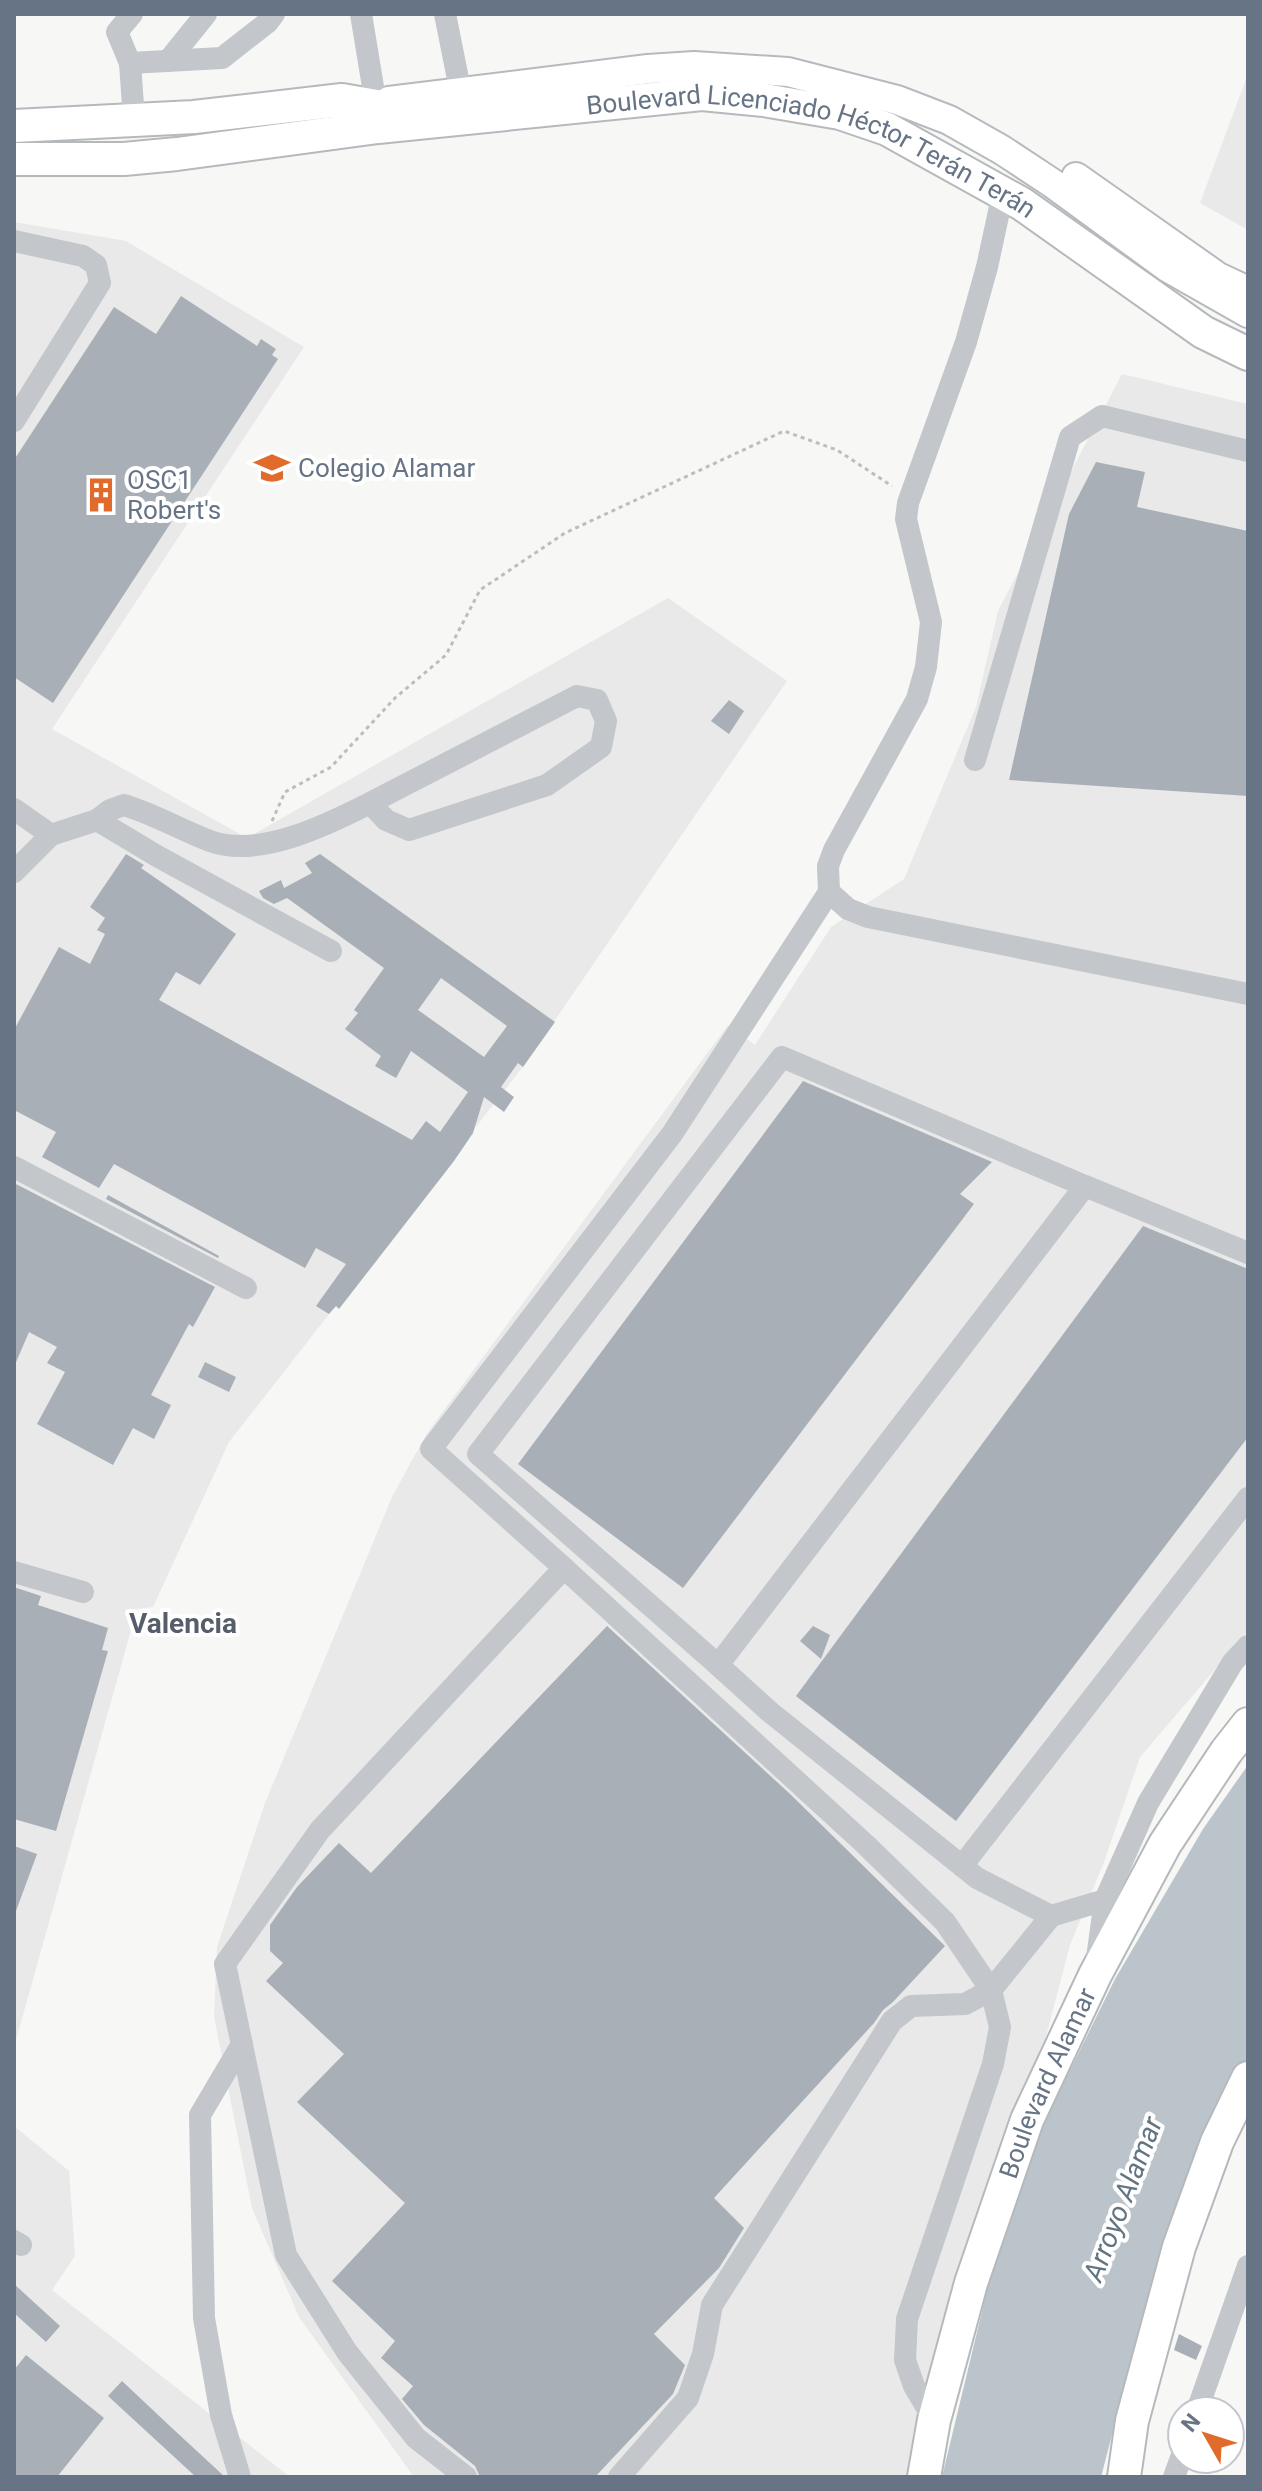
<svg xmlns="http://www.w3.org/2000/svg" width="1262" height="2491" viewBox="0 0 1262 2491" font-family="Roboto,sans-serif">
<rect width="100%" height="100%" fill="#f7f8f5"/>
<g fill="#e8e9e8">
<path d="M1248 74V230L1200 203Z"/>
<path d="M14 222 126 241 304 347 52 729 247 838 668 598 787 681 525 1064 229 1442 153 1607 137 1609 14 2047Z"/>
<path d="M1122 374 1248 404V1631L1140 1757 1104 1862 1070 1945 930 2477H414L299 2317 252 2208 214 2017 217 1947 265 1803 392 1497 427 1433 728 1025 755 1045 831 927 904 879 976 707 998 611Z"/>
<path d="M14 2126 69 2171 75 2256 52 2290 290 2477H14Z"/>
</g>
<path fill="#bbc4ca" d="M1248 1765V2062L1180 2212 1134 2351 1101 2477H942L992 2270 1043 2125 1115 1979 1203 1829Z"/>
<g fill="#a9afb7" fill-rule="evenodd">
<path d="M181 296 257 346 261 339 276 349 272 355 278 359 53 703 14 677V460L114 307 156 334Z"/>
<path d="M1096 462 1145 472 1137 507 1248 531V796L1009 780 1069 514Z"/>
<path d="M729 700 744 711 729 734 711 721Z"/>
<path d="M126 854 144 865 141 868 236 934 200 985 176 972 159 1000 412 1140 426 1121 440 1132 468 1092 411 1051 396 1078 375 1066 381 1056 345 1029 358 1013 354 1010 384 968 287 898 274 904 263 898 259 891 281 880 284 888 312 873 305 863 320 854 555 1022 523 1067 518 1063 501 1087 514 1097 504 1112 484 1097 473 1133 454 1161 339 1309 336 1306 329 1314 316 1306 346 1264 316 1248 305 1268 114 1164 99 1188 42 1157 56 1132 14 1110V1030L59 947 90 964 105 934 97 930 105 918 90 907ZM441 978 507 1026 484 1057 418 1010Z"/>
<path d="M803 1081 992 1162 960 1194 974 1204 683 1588 518 1464Z"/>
<path d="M14 1183 215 1287 193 1327 189 1324 151 1395 171 1405 154 1439 133 1428 113 1465 37 1424 65 1372 47 1363 57 1347 29 1332 14 1367Z"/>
<path d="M108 1195 219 1256 218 1258 106 1199Z"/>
<path d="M1143 1226 1248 1269V1437L956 1821 796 1696Z"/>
<path d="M205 1362 236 1377 229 1392 198 1377Z"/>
<path d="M14 1587 41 1596 38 1605 108 1628 102 1650 108 1651 56 1831 14 1819Z"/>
<path d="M607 1626 789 1793 945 1946 893 2002 883 2010 874 2023 714 2198 744 2228 719 2268 654 2334 685 2365 673 2394 595 2477H480L475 2466 424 2425 402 2399 413 2386 381 2358 395 2341 332 2281 405 2203 297 2102 344 2054 266 1981 283 1963 270 1951V1925L297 1887 339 1843 371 1873Z"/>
<path d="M813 1626 830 1635 821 1659 800 1641Z"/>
<path d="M14 1846 37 1854 16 1911H14Z"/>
<path d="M14 2284 60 2326 46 2342 14 2313Z"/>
<path d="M1179 2334 1202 2346 1196 2360 1174 2350Z"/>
<path d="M26 2355 104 2418 57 2477H14V2370Z"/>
<path d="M122 2381 173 2429 225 2477H196L108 2396Z"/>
</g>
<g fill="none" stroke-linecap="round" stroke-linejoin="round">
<g stroke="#b6babe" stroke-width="32">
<g id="major">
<path d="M389 101 648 69 694 66 788 72 897 100 949 120 1002 150 1052 183 1167 267 1248 313"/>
<path d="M1076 177 1218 277 1248 291"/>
</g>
</g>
<g stroke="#b6b9bc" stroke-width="36">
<g id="highway">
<path d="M14 126 194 117 342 100 399 110 417 109"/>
<path id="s1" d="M14 159H124L177 154 378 127 702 94 764 100 840 113 887 129 1022 204 1203 332 1248 354"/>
<path id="s2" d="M924 2477 934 2420 971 2283 1027 2120 1095 1975 1165 1844 1226 1752 1248 1724"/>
<path d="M1124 2477 1132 2421 1179 2247 1217 2142 1248 2078"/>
</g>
</g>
<path stroke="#bbbdc0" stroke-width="3" stroke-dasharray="4 4" stroke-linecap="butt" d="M272 821 285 792 331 767 395 698 446 655 480 590 565 533 784 431 837 450 892 486"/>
<g stroke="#c3c6ca" stroke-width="22">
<path d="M361 14 376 105"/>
<path d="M445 14 458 79"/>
<path d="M168 61 206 14"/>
<path d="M130 63 117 32 132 14"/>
<path d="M134 120 130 63 222 58 268 22 274 14"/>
<path d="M14 241 83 256 96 265 100 283 14 421"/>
<path d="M975 760 1070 437 1102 416 1248 451"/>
<path d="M14 809 51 835"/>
<path d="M97 820 110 810 124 805C154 814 181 830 210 841 258 859 327 825 370 803L577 696 597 700 606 721 601 747 547 785 409 830 386 820 370 803"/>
<path d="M14 872 51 835 97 820 157 856 331 951"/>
<path d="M829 892 828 866 834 850 917 699 926 667 931 622 906 519 908 503 966 342 987 267 1003 193"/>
<path d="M829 892 848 909 868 917 1248 994"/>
<path d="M14 1167 246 1288"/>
<path d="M564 1568 865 1844 945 1922 991 1990 1000 2027 993 2064 907 2319 905 2360 914 2386 934 2420"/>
<path d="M14 1572 83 1592"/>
<path d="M718 1665 478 1454 772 1070 782 1057 1085 1186"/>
<path d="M962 1866 1248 1498"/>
<path d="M1105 1900 1051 1916 977 1878 770 1712 718 1665 1085 1186 1248 1253"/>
<path d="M1097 1958 1105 1900 1148 1803 1233 1662 1248 1646"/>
<path d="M14 2241 21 2245"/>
<path d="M1197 2411 1248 2266"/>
<path d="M240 2477 221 2415 204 2318 200 2115 242 2044"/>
<path d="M466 2477 416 2438 347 2352 286 2255 225 1964 320 1830 564 1568 431 1449 672 1134 829 892"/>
<path d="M619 2477 688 2398 703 2354 712 2305 892 2021 911 2006 965 2004 991 1990 1051 1916"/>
<path d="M1174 2477 1182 2455"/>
</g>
<use href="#major" stroke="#fff" stroke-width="28"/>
<use href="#highway" stroke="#fff" stroke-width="32"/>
</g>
<defs>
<g id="school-bare" transform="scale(2.76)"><path d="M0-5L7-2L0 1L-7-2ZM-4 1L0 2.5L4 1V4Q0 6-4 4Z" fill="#e16b2b" stroke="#fff" stroke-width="2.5" paint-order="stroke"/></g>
<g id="building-bare" transform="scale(2.76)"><path d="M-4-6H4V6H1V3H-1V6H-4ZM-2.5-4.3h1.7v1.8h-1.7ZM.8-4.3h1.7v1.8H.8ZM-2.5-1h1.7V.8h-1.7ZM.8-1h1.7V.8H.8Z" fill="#e16b2b" stroke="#fff" stroke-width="2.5" paint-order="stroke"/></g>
</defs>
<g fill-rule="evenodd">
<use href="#school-bare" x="272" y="468"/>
<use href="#building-bare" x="101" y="495"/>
</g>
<g text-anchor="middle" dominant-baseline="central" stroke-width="8" stroke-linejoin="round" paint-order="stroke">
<g font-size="26" fill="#677485" stroke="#fff">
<text stroke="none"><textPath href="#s1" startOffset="812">Boulevard Licenciado Héctor Terán Terán</textPath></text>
<text stroke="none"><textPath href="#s2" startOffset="414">Boulevard Alamar</textPath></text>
</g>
<g font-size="26" fill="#677485" stroke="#fff" text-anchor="start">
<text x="298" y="468">Colegio Alamar</text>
<text x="127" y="480">OSC1<tspan x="127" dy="30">Robert's</tspan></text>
</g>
<g font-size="28" font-weight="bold" fill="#555e6a" stroke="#fff">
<text x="183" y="1623">Valencia</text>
</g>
<g font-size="28" font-style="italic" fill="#637581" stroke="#fff">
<text transform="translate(1123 2199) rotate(-69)">Arroyo Alamar</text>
</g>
</g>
<rect width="1262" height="2491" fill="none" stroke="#677485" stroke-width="32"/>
<g transform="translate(1206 2435) rotate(309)"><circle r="38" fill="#ffffff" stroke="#c2c7ce" stroke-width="2"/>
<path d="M0-6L14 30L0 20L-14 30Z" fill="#e16b2b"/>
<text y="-12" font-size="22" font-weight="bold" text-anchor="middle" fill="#677485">N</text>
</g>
</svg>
